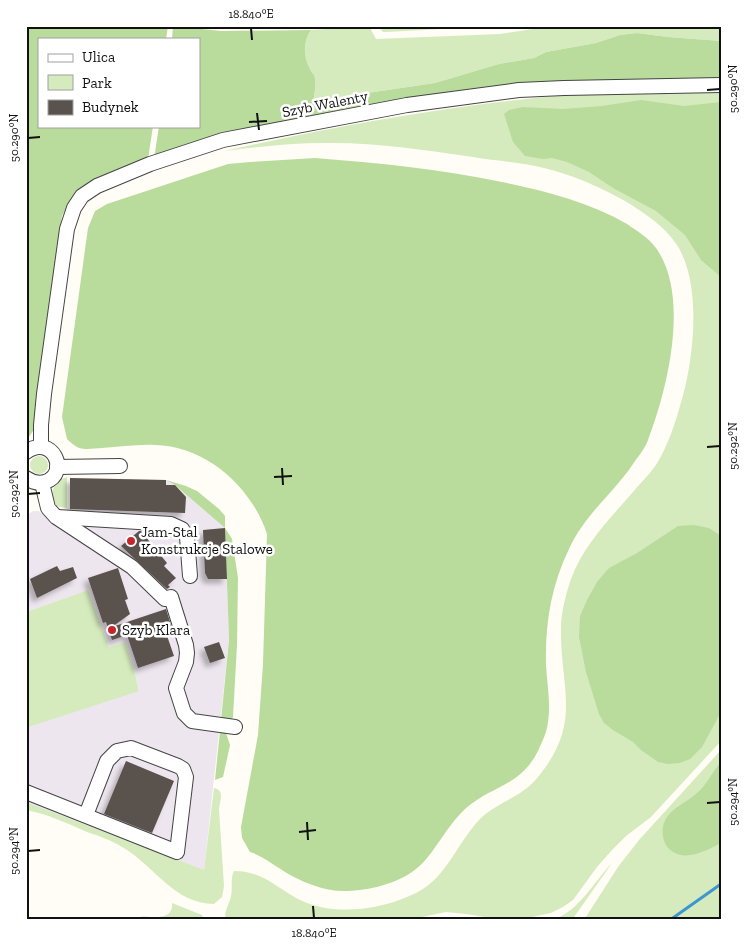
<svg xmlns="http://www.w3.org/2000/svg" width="747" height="946" viewBox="0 0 747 946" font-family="'Zilla Slab',serif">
<defs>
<filter id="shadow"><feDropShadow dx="-4.5" dy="4.5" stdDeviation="2.5" flood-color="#0004"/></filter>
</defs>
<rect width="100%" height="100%" fill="#fffdf5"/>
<path fill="#eee6ef" d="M70 478 166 480 175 485 225 528 229 640 204 871 26 802V728L139 690 134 669 125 642 109 647 88 590 26 612 27 515 33 511H38L54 522 77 525V511H70Z"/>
<g fill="#d5ebbd">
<path d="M341 26H369L376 39 500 34 553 26H707L721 28V41L668 37 637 33 620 35 596 43 546 52 534 58 499 64 435 83 340 97 319 102 314 100C314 93 317 83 314 76 314 74 310 70 310 69 303 56 303 41 311 30L329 29Z"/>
<path d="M378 26H495L386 32H383Z"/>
<path d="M721 92V741L651 817 626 836 612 850 597 867 573 900 563 907 551 913 518 920H504L466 914 446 912 408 920H226C223 911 230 904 231 896 233 888 230 878 234 871 263 871 275 887 298 899 332 917 382 910 416 893 448 877 457 842 481 818 499 801 521 798 538 777 583 722 560 689 561 628 561 612 566 594 571 579 583 546 610 518 633 492 640 483 649 475 656 465 668 446 676 421 682 399 694 357 702 284 677 245 655 210 584 177 544 168 521 162 496 161 473 157 424 150 374 142 324 143 291 143 258 147 224 151 327 128 430 109 535 98 596 91 659 93 721 92Z"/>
<circle cx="39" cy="465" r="9"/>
<path d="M67 477V508L56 506C48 497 52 489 59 480Z"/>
<path d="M88 590 109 647 125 642 134 669 139 691 26 728V612Z"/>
<path d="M721 750V920H584L618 867 639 840Z"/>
<path d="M214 788C225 790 220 801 219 809L224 886 222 897 214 904C174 904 154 865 122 847 111 840 99 836 87 832 67 823 47 814 26 810V802L204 870Z"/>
<path d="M612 863 572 920H553C580 910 593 883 612 863Z"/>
<path d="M172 903 202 915 204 920H154L140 916C152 917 174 921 172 903Z"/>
</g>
<g fill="#b9dc9c">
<path d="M26 26H168L166 39H39V126H153L148 159 83 187 73 196 62 216 35 428 26 441Z"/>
<path d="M173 26 221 31 311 30C303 41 303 56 310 69 310 70 314 75 314 75 317 83 314 93 314 100L319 102 340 97 435 83 499 64 534 58 546 52 596 43 620 35 637 33 668 37 721 41V78L434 96 214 136 183 145 154 159 159 126H199V39H172Z"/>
<path d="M641 100 684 106 721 102V277L701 260 685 235 656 211 613 188 589 172 567 162 552 158 543 159 525 156 513 142 504 114 509 110 523 107 563 109 602 106Z"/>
<path d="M315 158C378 163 440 169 502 182 545 191 589 202 627 224 637 231 649 238 656 248 690 295 668 387 649 437 646 448 639 455 633 464 612 495 585 514 569 549 551 586 545 624 546 665 547 684 551 703 548 722 547 732 542 742 538 751 520 787 492 785 465 809 450 823 440 842 427 858 409 881 375 890 347 891 326 892 300 882 282 870 271 863 262 856 250 852L242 838 241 827 258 735 263 664 267 534C252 488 207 446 155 445 138 444 120 447 102 448 95 448 86 450 79 448 75 446 70 442 67 439L62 417 88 228 95 211 107 204 228 164 250 162Z"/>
<path d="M166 480 186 486 197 491 219 509 225 516V528L232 539 238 578 237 645 233 717 231 720H221L229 640 225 528 175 485Z"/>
<path d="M694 525 709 528 721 536V712L702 747 690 759 680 763 668 764 658 762 641 750 633 742 613 730 604 723 599 714 586 672 579 637 580 616 587 600 597 582 609 568 637 553 678 526Z"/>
<path d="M220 731 226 733 230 745 223 777 215 780Z"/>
<path d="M721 762V843C708 850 687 861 673 852 667 848 664 843 663 836 660 811 683 806 697 793 707 785 712 772 721 762Z"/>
</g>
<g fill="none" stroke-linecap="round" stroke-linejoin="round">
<path stroke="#3f96cf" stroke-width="3" d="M670 920 721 884"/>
</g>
<g fill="#5a524d" filter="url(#shadow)">
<path d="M70 478 166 480V485H175L186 497 185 513 70 509Z"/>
<path d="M225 528 227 579H208L205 573 203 530Z"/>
<path d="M139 531H141L167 563 164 566 176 578 168 585 170 587 167 589 121 546Z"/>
<path d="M57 566 60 571 73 567 77 578 37 598 30 579Z"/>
<path d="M118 568 128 599 125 600 130 614 112 627 166 609 172 628 165 630 174 656 138 668 127 635 112 640 106 622 103 623 88 578Z"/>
<path d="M219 642 225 658 210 663 204 647Z"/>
<path d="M126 761 174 781 152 833 104 814Z"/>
</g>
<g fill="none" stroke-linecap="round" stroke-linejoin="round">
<g stroke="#444" stroke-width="16">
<g id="minor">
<path d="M41 446V425L44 394 67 229 74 208 82 196 97 186 150 164 223 140 407 105 519 90 564 88 721 85"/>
<path d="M26 452C52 433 71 473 45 482 38 484 32 482 26 478"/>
<path d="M57 467 120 466"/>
<path d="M42 483 48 508 56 517 132 567 165 599 171 597 186 645 187 653 186 662 176 688 184 713 192 721 235 727"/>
<path d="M57 517 171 524 182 529 187 537 190 576"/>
<path d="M26 792 177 852 186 777 183 769 178 766 131 748 117 751 107 761 86 815"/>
</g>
</g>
<use href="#minor" stroke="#fff" stroke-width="14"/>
</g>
<path fill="none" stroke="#111" stroke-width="2" d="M251 28 252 40M707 90 720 89M257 113 259 130M249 122 267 121M28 138 40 137M707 447 720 446M282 468 283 485M274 477 292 476M28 494 40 493M707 803 720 802M307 822 308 840M299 832 316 830M28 851 40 850M313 906 314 918"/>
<g fill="#c4262e" stroke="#fff" stroke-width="2">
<circle cx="131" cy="541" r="5"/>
<circle cx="112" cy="630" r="5"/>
</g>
<g text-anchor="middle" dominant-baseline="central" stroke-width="5" stroke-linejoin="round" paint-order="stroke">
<g font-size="15" fill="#111" stroke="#fff">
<text transform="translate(325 104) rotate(-11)">Szyb Walenty</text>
</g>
<g font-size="15" fill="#111" stroke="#fff" text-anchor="start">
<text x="141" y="532">Jam-Stal<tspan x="141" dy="17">Konstrukcje Stalowe</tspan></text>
<text x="122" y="630">Szyb Klara</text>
</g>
</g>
<rect width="747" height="946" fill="none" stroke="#ffffff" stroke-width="55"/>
<rect x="38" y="38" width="162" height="90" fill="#ffffff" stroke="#a0a0a0"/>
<rect x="48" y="54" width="25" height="8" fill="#ffffff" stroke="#a0a0a0"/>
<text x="82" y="62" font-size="15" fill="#111111">Ulica</text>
<rect x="48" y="75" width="25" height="15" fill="#d5ebbd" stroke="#a0a0a0"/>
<text x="82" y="88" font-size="15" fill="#111111">Park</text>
<rect x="48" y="100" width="25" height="15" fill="#5a524d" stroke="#a0a0a0"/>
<text x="82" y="112" font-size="15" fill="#111111">Budynek</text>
<rect x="28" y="28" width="692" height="890" fill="none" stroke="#111" stroke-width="2"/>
<g font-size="12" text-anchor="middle" fill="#111">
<text x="251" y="18">18.840°E</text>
<text transform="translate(733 89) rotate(-90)" y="4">50.290°N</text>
<text transform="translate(14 138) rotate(-90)" y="4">50.290°N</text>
<text transform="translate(733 446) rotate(-90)" y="4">50.292°N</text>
<text transform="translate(14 494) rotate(-90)" y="4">50.292°N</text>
<text transform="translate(733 802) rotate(-90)" y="4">50.294°N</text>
<text transform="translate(14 851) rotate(-90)" y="4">50.294°N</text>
<text x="314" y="937">18.840°E</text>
</g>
</svg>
